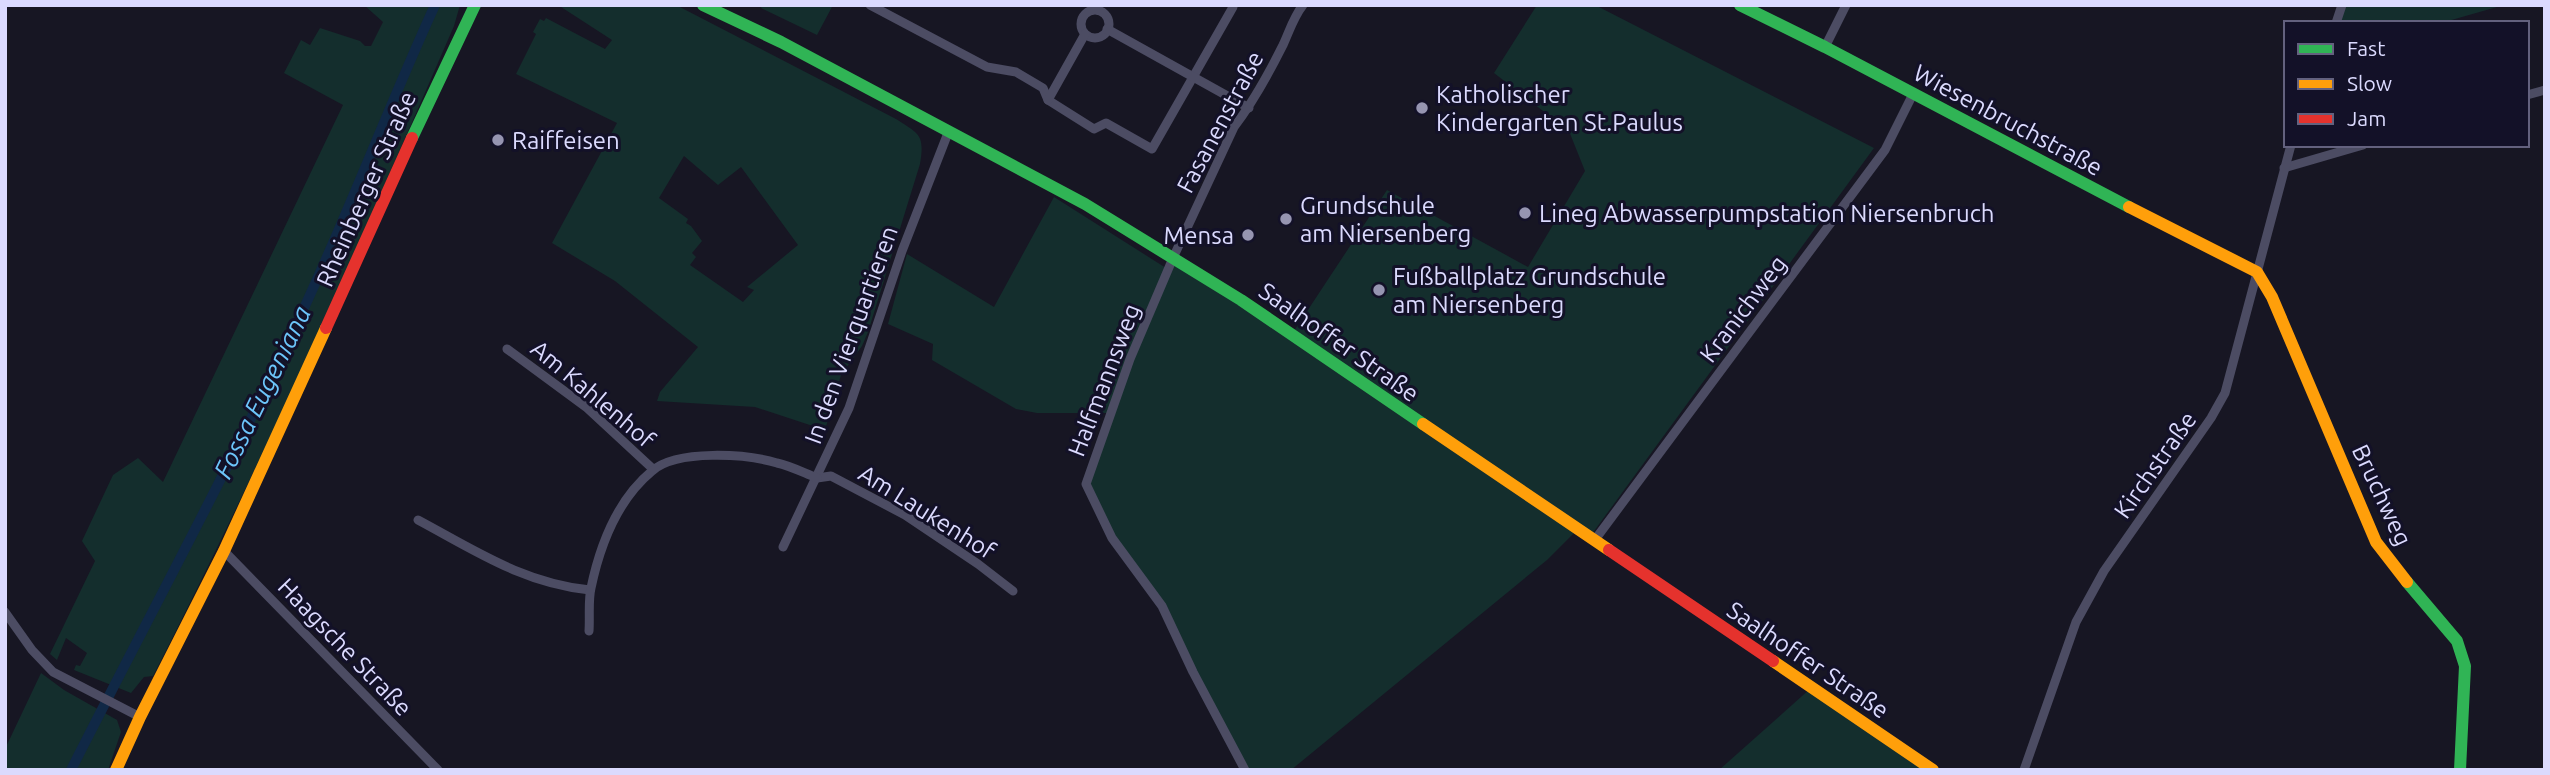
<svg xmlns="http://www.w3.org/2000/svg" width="2550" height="775" viewBox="0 0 2550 775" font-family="Ubuntu,sans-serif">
<rect width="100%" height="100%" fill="#171623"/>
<g fill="#142e2d" fill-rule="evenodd">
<path d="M364 5H460L454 26C359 245 262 463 153 676L144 677 131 693 74 670 76 665 80 666 87 653 66 638 57 660 50 654 95 561 82 541 113 475 138 458 163 482 343 105 284 73 301 40 310 45 320 28 360 41 365 46H371L383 22Z"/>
<path d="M558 5H676L896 119C919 134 925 134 920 164L868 332 862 346 841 375 825 430 755 407 657 401 660 392 698 347 615 281 552 243 617 123 516 74 536 34 533 32 540 19 544 21 546 18 605 49 612 40ZM684 156 718 185 741 167 798 245 747 287 754 290 743 302 690 265 696 257 692 253 702 241 691 226 686 223 688 219 659 198Z"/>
<path d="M762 5H833L817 35 761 8Z"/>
<path d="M1537 5H1595L1874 148 1589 538 1577 530 1547 560 1291 770H1244L1160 602 1112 538 1084 479 1109 413H1037L1016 409 932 360 933 344 888 324 907 254 994 307 1054 197 1166 268 1173 258 1292 334 1387 190 1528 267 1585 171 1569 131 1494 73Z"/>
<path d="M2342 5H2497V7L2441 23H2336Z"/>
<path d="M41 673 64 690 117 720 121 732 108 770H5V749Z"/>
<path d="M1811 688 1922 762 1919 770H1719Z"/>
</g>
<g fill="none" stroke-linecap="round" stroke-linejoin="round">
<path stroke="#102846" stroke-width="10" d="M71 770C147 620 227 473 298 321 347 217 387 110 435 5"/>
<g stroke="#4c4c63" stroke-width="9">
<path d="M870 5 987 67 1016 72 1043 88 1048 100 1094 129 1106 123 1152 149 1233 7"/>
<circle cx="1095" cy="24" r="14"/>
<path d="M2336 23 2342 5"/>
<path d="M1107 29 1249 108"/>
<path d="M1825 47 1846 5"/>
<path d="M2527 95 2545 90"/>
<path d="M1048 100 1085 34"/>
<path d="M2284 168 2363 145"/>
<path d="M507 349 586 407 653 469"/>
<path d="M817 478 831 476 905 515 978 564 1013 591"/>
<path d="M418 520C476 551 523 583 590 590"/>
<path d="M1594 541 1885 150 1913 94"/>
<path d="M783 547 849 408 902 251 948 133"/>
<path d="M224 551 438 770"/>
<path d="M5 612 32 650 53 672 140 717"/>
<path d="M589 631C590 617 588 601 591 588 600 545 617 500 652 471 677 449 747 454 777 463 791 466 804 473 817 478"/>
<path d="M1245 770 1193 672 1162 606 1112 538 1086 484 1130 359 1173 258 1234 127C1253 102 1269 73 1283 45 1290 30 1293 18 1303 5"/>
<path d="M2024 770 2076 622 2104 571 2211 418 2225 393 2291 145"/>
</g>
<g stroke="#30b455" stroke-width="12">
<path d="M703 5 781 42 1085 204 1241 300 1423 424"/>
<path d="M1740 5 1825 47 2129 207"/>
<path d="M412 138 475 5"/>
<path d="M2407 582 2457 641 2465 666 2460 770"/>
</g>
<g stroke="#ff9f0a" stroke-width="12">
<path d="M2129 207 2257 272 2272 297 2376 542 2407 582"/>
<path d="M1423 424 1609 550"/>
<path d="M1773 661 1933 770"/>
<path d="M116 770 140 717 224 551 326 328"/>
</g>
<g stroke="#e5322d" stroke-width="12">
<path d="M326 328 412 138"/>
<path d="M1609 550 1773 661"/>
</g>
</g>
<g fill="#9695b1" stroke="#131128" stroke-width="2.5">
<circle cx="1422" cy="108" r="7"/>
<circle cx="498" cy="140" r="7"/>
<circle cx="1525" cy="213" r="7"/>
<circle cx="1286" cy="219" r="7"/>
<circle cx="1248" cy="235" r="7"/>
<circle cx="1379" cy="290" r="7"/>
</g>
<g text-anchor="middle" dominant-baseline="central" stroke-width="6" stroke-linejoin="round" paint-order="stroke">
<g font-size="24" fill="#dbdafe" stroke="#131128" text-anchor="start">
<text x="1436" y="94">Katholischer<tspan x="1436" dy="28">Kindergarten St.Paulus</tspan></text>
<text x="512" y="140">Raiffeisen</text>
<text x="1300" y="205">Grundschule<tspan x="1300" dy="28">am Niersenberg</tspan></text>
<text x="1539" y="213">Lineg Abwasserpumpstation Niersenbruch</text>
<text x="1234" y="235" text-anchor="end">Mensa</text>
<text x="1393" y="276">Fußballplatz Grundschule<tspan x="1393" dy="28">am Niersenberg</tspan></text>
</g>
<g font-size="24" fill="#dbdafe" stroke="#131128">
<text transform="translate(2008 120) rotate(28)">Wiesenbruchstraße</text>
<text transform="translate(1220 122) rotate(-62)">Fasanenstraße</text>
<text transform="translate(366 189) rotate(-66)">Rheinberger Straße</text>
<text transform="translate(1743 309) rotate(-53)">Kranichweg</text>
<text transform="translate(851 335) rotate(-70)">In den Vierquartieren</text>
<text transform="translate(1339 342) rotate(35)">Saalhoffer Straße</text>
<text transform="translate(1104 380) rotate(-69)">Halfmannsweg</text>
<text transform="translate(593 394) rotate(40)">Am Kahlenhof</text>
<text transform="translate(2155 465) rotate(-55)">Kirchstraße</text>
<text transform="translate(2382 495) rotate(65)">Bruchweg</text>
<text transform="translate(927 512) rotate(32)">Am Laukenhof</text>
<text transform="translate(345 647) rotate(46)">Haagsche Straße</text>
<text transform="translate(1808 660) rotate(34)">Saalhoffer Straße</text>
</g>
<g font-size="26" font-style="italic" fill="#6cc5fa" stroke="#131128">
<text transform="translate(262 392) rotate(-64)">Fossa Eugeniana</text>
</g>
</g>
<rect width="2550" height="775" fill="none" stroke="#dbdafe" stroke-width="14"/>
<rect x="2284" y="21" width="245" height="126" fill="#131128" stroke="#63617e" stroke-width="2"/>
<rect x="2298" y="44" width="35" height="10" fill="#30b455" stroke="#63617e" stroke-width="2"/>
<text x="2347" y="56" font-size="21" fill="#dbdafe">Fast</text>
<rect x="2298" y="79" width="35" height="10" fill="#ff9f0a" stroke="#63617e" stroke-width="2"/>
<text x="2347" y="91" font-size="21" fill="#dbdafe">Slow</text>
<rect x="2298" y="114" width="35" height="10" fill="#e5322d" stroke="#63617e" stroke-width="2"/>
<text x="2347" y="126" font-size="21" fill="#dbdafe">Jam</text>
</svg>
